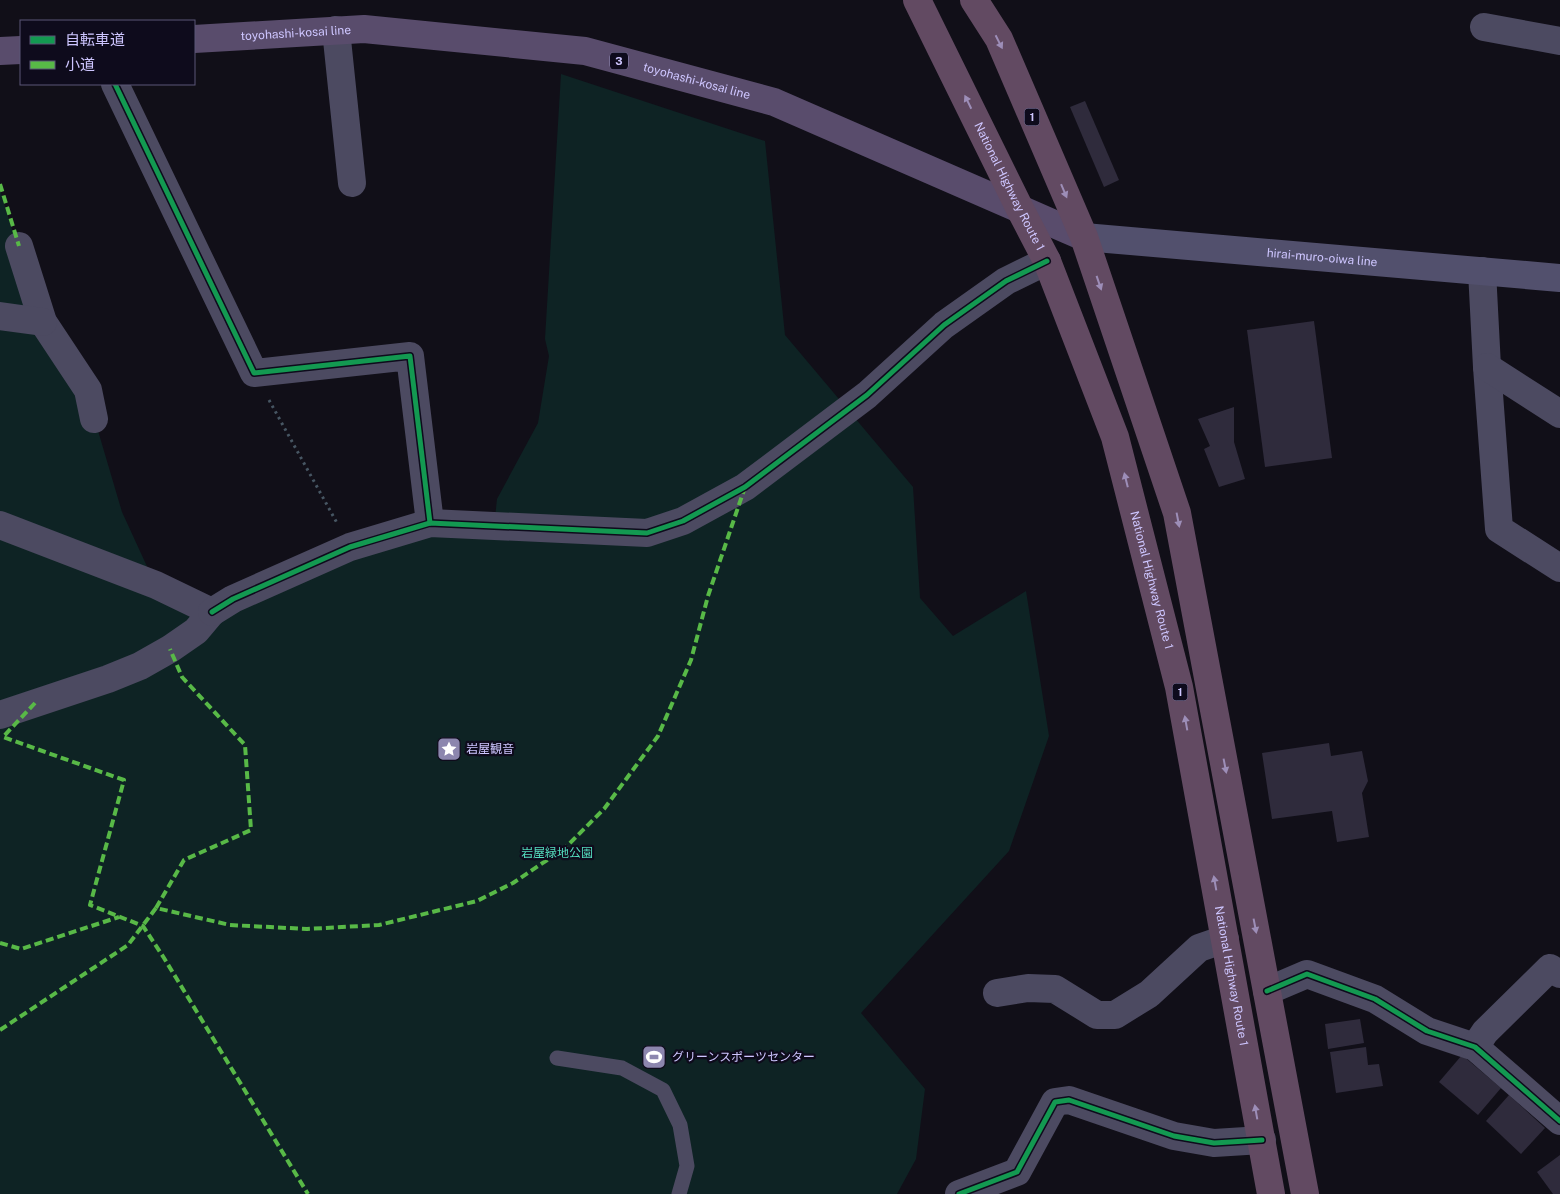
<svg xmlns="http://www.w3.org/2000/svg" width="1560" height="1194" viewBox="0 0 1560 1194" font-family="'Public Sans','Noto Sans JP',sans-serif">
<rect width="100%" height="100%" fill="#110f18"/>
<path fill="#0e2324" d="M561 74 765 141 785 335 913 487 920 598 953 636 1026 591 1049 736 1009 851 861 1013 925 1089 916 1159 897 1194H0V190L40 322 86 390 122 512 156 586 212 612 379 543 495 518 497 499 538 423 549 356 545 339Z"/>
<g fill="#2f2b3c">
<path d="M1085 101 1119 180 1104 187 1070 107Z"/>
<path d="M1314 321 1332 458 1265 467 1247 330Z"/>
<path d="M1234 407V442L1245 479 1219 487 1204 449 1210 446 1198 419Z"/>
<path d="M1329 743 1331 756 1362 751 1368 781 1362 793 1369 837 1337 842 1332 811 1272 819 1262 753Z"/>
<path d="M1360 1019 1364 1043 1328 1049 1325 1024Z"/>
<path d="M1366 1047 1368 1065 1379 1064 1383 1086 1336 1093 1330 1052Z"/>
<path d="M1462 1055 1501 1088 1478 1115 1439 1082Z"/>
<path d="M1509 1095 1545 1128 1521 1154 1486 1121Z"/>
<path d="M1560 1155V1194H1553L1537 1172Z"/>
</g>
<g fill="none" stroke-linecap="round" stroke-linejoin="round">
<path stroke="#475663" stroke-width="3" stroke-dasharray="2.5 4" stroke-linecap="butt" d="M269 400 337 523"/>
<path stroke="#4c4a61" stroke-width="15" d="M557 1058 622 1068 663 1090 680 1125 687 1166 679 1194"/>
<g stroke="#4c4a61" stroke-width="28">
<path d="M1484 27 1560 41"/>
<path d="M336 30 352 183"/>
<path d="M115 84 254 373 410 356 430 523"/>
<path d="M19 246 43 322 88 390 94 419"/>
<path d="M1482 271 1487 367 1499 529 1560 568"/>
<path d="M0 316 43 322"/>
<path d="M1487 367 1560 414"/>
<path d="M0 525 156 585 212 612 196 631 170 649 140 666 108 679 0 715"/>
<path d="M212 612 233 599 350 547 430 523 647 533 683 521 745 487 867 395 944 325 1006 281 1047 261"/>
<path d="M1267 991 1307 974 1375 999 1427 1031 1475 1047 1560 1121"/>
<path d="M997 993 1028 988 1055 989 1097 1015H1115L1149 994 1199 948 1225 939"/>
<path d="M1475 1047 1485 1032 1550 968 1560 974"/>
<path d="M959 1194 1017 1172 1055 1102 1069 1100 1174 1136 1214 1143 1262 1140"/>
</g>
<path stroke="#52506d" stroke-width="28" id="s1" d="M1084 237 1560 278"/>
<g stroke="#594c6c" stroke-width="28">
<path id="s2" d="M194 39 364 29 585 51 774 102 1084 237"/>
<path d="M0 51 21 50"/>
</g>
<g stroke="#624a62" stroke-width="28">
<path id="s3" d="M917 0 1020 209 1047 261 1115 437 1179 687 1271 1194"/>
<path d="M974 0 999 39 1084 237 1177 513 1305 1194"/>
</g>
<g stroke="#58b947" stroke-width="4" stroke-dasharray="8 4" stroke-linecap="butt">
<path d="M0 184 19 246"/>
<path d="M35 703 3 737 124 780 90 905 143 926 164 958 308 1194"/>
<path d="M156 908 184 860 251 830 245 745 182 677 170 649"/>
<path d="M0 943 21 949 119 917"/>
<path d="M0 1030 128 945 156 908 230 925 307 929 379 925 477 901 513 883 565 848 604 809 658 736 691 660 708 596 745 487"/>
</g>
<g stroke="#0e0b1c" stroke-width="8">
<g id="cycleway">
<path d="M115 84 254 373 410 356 430 523"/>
<path d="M212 612 233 599 350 547 430 523 647 533 683 521 745 487 867 395 944 325 1006 281 1047 261"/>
<path d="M1267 991 1307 974 1375 999 1427 1031 1475 1047 1560 1121"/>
<path d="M959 1194 1017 1172 1055 1102 1069 1100 1174 1136 1214 1143 1262 1140"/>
</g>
</g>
<use href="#cycleway" stroke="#139951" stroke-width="5"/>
</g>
<defs><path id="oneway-solid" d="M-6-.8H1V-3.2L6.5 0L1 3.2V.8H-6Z" transform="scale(1.25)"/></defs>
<g fill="#9d8eb8">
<use href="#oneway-solid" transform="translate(999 42) rotate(63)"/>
<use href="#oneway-solid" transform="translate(968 102) rotate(-116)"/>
<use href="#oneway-solid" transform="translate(1064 191) rotate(67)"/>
<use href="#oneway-solid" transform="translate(1099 283) rotate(71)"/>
<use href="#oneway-solid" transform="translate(1126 480) rotate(-104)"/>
<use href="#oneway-solid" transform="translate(1178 520) rotate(79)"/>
<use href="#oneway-solid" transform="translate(1186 723) rotate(-100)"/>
<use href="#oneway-solid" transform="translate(1225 766) rotate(79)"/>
<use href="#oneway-solid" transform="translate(1215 883) rotate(-100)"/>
<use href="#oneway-solid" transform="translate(1255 926) rotate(79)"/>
<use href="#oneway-solid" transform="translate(1256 1112) rotate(-100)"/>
</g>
<defs>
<g id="sight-square" transform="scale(1.25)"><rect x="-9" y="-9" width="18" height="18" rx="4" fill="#8c86ae" stroke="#0e0b1c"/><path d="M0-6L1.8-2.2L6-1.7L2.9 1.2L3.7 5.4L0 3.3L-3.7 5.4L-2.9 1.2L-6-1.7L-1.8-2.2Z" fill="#fff"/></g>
<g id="stadium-square" transform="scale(1.25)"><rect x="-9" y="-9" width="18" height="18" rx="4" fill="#8c86ae" stroke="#0e0b1c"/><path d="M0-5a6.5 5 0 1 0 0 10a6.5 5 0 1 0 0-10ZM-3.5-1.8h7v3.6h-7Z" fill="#fff"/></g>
</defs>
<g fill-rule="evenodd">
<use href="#sight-square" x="449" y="749"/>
<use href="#stadium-square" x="654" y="1057"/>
</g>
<g text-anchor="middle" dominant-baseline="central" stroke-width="4.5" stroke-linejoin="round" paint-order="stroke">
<g fill="#0e0b1c" stroke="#948ebb" stroke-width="1">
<rect x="610" y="52.5" width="18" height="17" rx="4"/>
<rect x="1024.5" y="108.5" width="15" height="17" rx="4"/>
<rect x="1172.5" y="683.5" width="15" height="17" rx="4"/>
</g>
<g font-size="11" font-weight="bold" fill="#cec6ff">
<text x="619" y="61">3</text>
<text x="1032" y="117">1</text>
<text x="1180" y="692">1</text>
</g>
<g font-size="12" fill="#cec6ff" stroke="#0e0b1c">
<text stroke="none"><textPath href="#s2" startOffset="102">toyohashi-kosai line</textPath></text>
<text stroke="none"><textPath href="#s2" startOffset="508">toyohashi-kosai line</textPath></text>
<text stroke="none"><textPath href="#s3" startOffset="208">National Highway Route 1</textPath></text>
<text stroke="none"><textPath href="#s1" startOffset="239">hirai-muro-oiwa line</textPath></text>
<text stroke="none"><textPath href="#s3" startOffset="628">National Highway Route 1</textPath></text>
<text stroke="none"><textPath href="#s3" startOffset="1032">National Highway Route 1</textPath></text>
</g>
<g font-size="12" fill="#cec6ff" stroke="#0e0b1c" text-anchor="start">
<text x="466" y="749">岩屋観音</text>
<text x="672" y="1057">グリーンスポーツセンター</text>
</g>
<g font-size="12" fill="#54ddbe" stroke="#0e0b1c">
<text x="557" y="853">岩屋緑地公園</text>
</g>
</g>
<rect x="20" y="20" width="175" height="65" fill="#0e0b1c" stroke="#5b5677"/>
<rect x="30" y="36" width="25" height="8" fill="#139951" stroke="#5b5677"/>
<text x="65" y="45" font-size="15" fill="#cec6ff">自転車道</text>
<rect x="30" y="61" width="25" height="8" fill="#58b947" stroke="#5b5677"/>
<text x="65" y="70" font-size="15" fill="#cec6ff">小道</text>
</svg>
